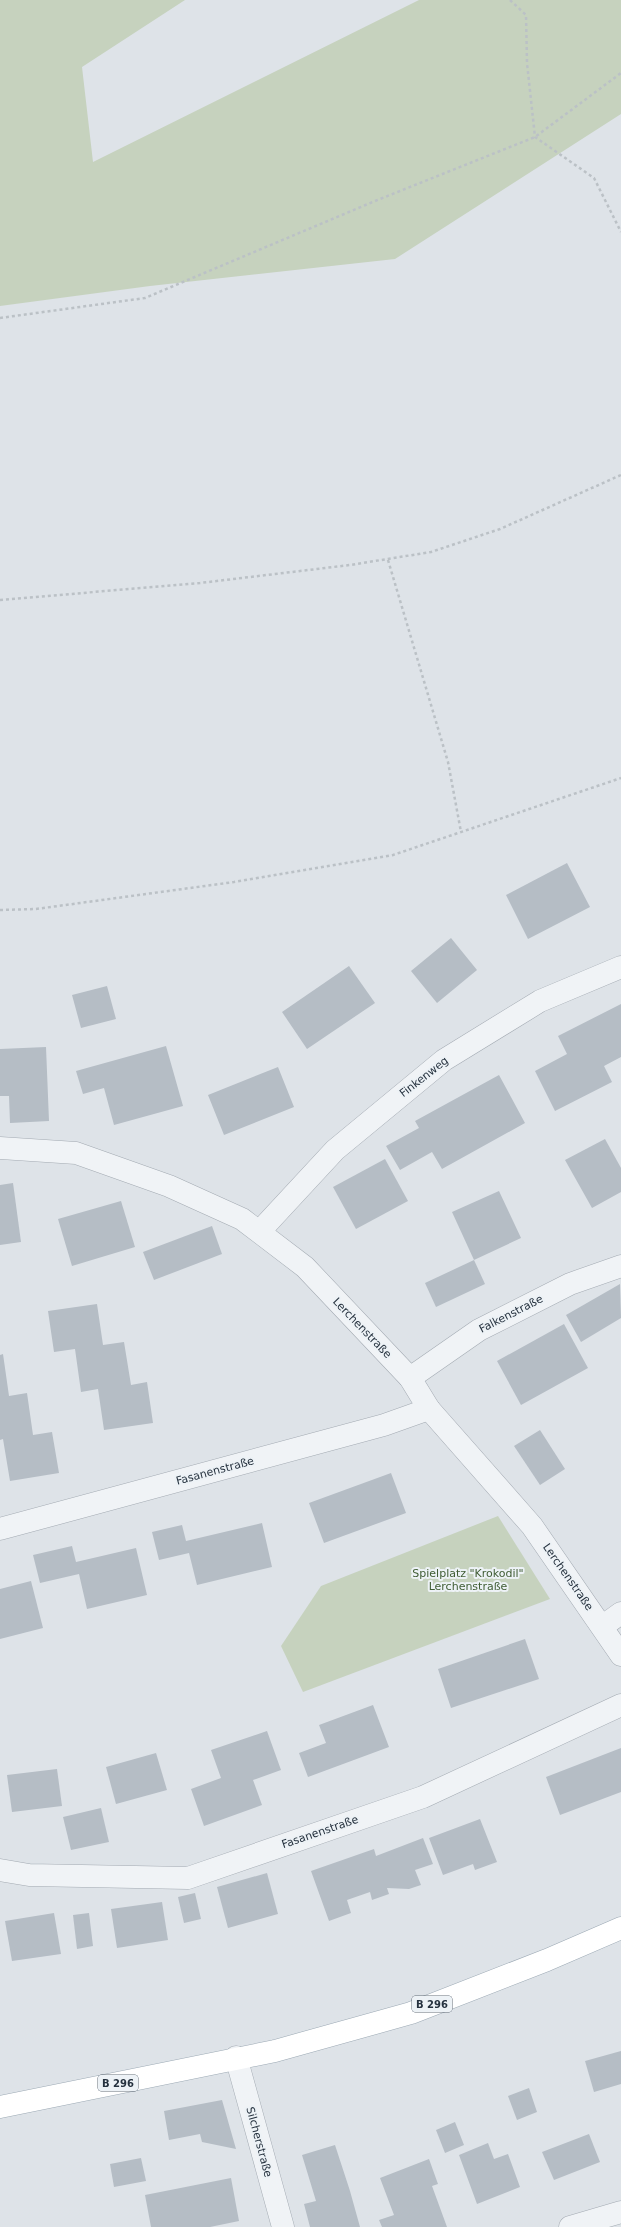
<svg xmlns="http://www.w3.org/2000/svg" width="621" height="2227" viewBox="0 0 621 2227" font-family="'DejaVu Sans',sans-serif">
<rect width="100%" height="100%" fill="#dee3e8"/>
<g fill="#c6d2be">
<path d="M0 0H185L82 67 93 162 419 0H621V114L395 259 150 286 0 306Z"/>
<path d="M498 1516 550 1599 303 1692 281 1646 321 1586Z"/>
</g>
<g fill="#b5bdc5">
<path d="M567 863 590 907 528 939 506 895Z"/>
<path d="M451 938 477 970 437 1003 411 971Z"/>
<path d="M349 966 375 1003 307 1049 282 1012Z"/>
<path d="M107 986 116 1019 81 1028 72 995Z"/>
<path d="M621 1004V1057L604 1066 612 1082 555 1111 535 1071 567 1054 558 1036Z"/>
<path d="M166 1046 183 1106 114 1125 104 1088 83 1094 76 1071Z"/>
<path d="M46 1047 49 1121 10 1123 9 1096H0V1049Z"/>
<path d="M278 1067 294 1107 224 1135 208 1095Z"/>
<path d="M499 1075 525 1123 442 1169 432 1152 400 1170 386 1146 419 1128 415 1121Z"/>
<path d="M605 1139 621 1168V1192L592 1208 565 1160Z"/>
<path d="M385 1159 408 1201 356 1229 333 1187Z"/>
<path d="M13 1183 21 1242 0 1245V1185Z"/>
<path d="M499 1191 521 1238 474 1260 452 1212Z"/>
<path d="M121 1201 135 1247 72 1266 58 1219Z"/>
<path d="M212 1226 222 1254 154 1280 143 1252Z"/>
<path d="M474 1260 485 1284 436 1307 425 1283Z"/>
<path d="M620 1284 621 1318 581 1342 566 1315Z"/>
<path d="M97 1304 103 1345 124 1342 131 1385 147 1382 153 1423 104 1430 98 1389 81 1392 75 1349 54 1352 48 1311Z"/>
<path d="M564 1324 588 1368 521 1405 497 1361Z"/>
<path d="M3 1354 9 1396 27 1393 33 1435 52 1432 59 1473 10 1481 3 1439 0 1440V1355Z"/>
<path d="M540 1430 565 1469 540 1485 514 1446Z"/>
<path d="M391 1473 406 1513 324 1543 309 1503Z"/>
<path d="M262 1523 272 1567 197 1585 189 1553 159 1560 152 1532 182 1525 186 1541Z"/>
<path d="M72 1546 76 1562 136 1548 147 1595 87 1609 79 1574 40 1583 33 1555Z"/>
<path d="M31 1581 43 1628 0 1639V1589Z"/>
<path d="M525 1639 539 1679 451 1708 438 1669Z"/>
<path d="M373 1705 389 1747 308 1777 299 1753 326 1743 319 1725Z"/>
<path d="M267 1731 281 1770 253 1780 262 1805 204 1826 191 1789 221 1778 211 1750Z"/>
<path d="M621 1748V1792L560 1815 546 1777Z"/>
<path d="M156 1753 167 1790 116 1804 106 1767Z"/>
<path d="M57 1769 62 1806 12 1812 7 1775Z"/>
<path d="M101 1808 109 1842 71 1850 63 1817Z"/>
<path d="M480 1819 497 1862 475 1870 473 1864 443 1875 429 1838Z"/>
<path d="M423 1838 433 1864 415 1870 421 1885 409 1889 387 1888 389 1894 372 1900 370 1892 347 1900 351 1913 329 1921 311 1871 374 1849 376 1856Z"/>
<path d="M267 1873 278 1914 228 1928 217 1887Z"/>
<path d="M195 1893 201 1919 184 1923 178 1897Z"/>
<path d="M162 1902 168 1940 117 1948 111 1909Z"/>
<path d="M54 1913 61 1954 12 1961 5 1921Z"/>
<path d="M89 1913 93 1946 77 1949 73 1915Z"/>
<path d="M621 2051V2084L594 2092 585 2061Z"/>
<path d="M529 2088 537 2112 517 2120 508 2096Z"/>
<path d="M222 2100 236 2149 202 2142 200 2134 169 2140 164 2111Z"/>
<path d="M455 2122 464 2145 445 2153 436 2130Z"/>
<path d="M589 2134 600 2162 554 2180 542 2152Z"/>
<path d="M488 2143 494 2159 508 2154 520 2187 477 2204 459 2155Z"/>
<path d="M335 2145 350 2191 360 2227H310L304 2204 316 2201 302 2155Z"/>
<path d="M141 2158 146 2181 114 2187 110 2164Z"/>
<path d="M429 2159 438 2184 432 2186 447 2227H382L379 2220 394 2215 380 2178Z"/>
<path d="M231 2178 239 2221 210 2227H151L145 2195Z"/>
</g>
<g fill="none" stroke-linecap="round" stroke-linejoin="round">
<g stroke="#a3aab2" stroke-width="23">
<g id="minor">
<path d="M0 1148 76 1153 169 1186 242 1219 305 1267 410 1378 429 1409 532 1526 621 1655"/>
<path d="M260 1231 335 1150 444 1060 540 1001 621 967"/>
<path d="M410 1378 479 1330 570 1284 621 1266"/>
<path d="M0 1529 384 1425 429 1409"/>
<path d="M603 1626 621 1613"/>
<path d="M0 1870 29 1875 188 1878 423 1797 621 1705"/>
<path d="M236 2057 283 2227"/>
<path d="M570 2227 621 2212"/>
</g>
</g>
<g stroke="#9ca9b4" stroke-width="23">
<path id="major" d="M0 2107 275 2051 411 2013 547 1960 621 1928"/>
</g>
<g stroke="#bbc1c6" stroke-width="2.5" stroke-dasharray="3 3" stroke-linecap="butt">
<path d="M510 0 526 15 527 63 535 137 594 178 621 232"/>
<path d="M0 318 145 298 375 201 535 137 621 73"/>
<path d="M388 560 448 762 461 832"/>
<path d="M0 600 200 583 350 565 431 552 500 529 621 475"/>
<path d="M0 910 36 909 234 882 393 855 621 778"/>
</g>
<use href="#minor" stroke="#f0f3f6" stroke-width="22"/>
<use href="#major" stroke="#fff" stroke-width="22"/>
</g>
<g text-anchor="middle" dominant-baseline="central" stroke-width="4" stroke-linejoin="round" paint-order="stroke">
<g fill="#edf2f6" stroke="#626c76" stroke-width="1">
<rect x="412" y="1996" width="40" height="16" rx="3"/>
<rect x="98" y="2075" width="40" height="16" rx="3"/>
</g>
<g font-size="10" font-weight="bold" fill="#26323f">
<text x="432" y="2004">B 296</text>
<text x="118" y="2083">B 296</text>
</g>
<g font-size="11" fill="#26323f" stroke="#edf2f6">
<text transform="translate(424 1077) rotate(-38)">Finkenweg</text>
<text transform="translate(511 1314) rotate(-27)">Falkenstraße</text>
<text transform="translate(362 1328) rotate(46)">Lerchenstraße</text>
<text transform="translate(215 1471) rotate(-15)">Fasanenstraße</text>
<text transform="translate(568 1577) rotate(55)">Lerchenstraße</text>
<text transform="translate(320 1832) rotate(-19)">Fasanenstraße</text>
<text transform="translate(259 2142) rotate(75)">Silcherstraße</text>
</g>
<g font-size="11" fill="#3f5c33" stroke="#edf2f6">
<text x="468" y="1573">Spielplatz "Krokodil"<tspan x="468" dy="13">Lerchenstraße</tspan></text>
</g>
</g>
</svg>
